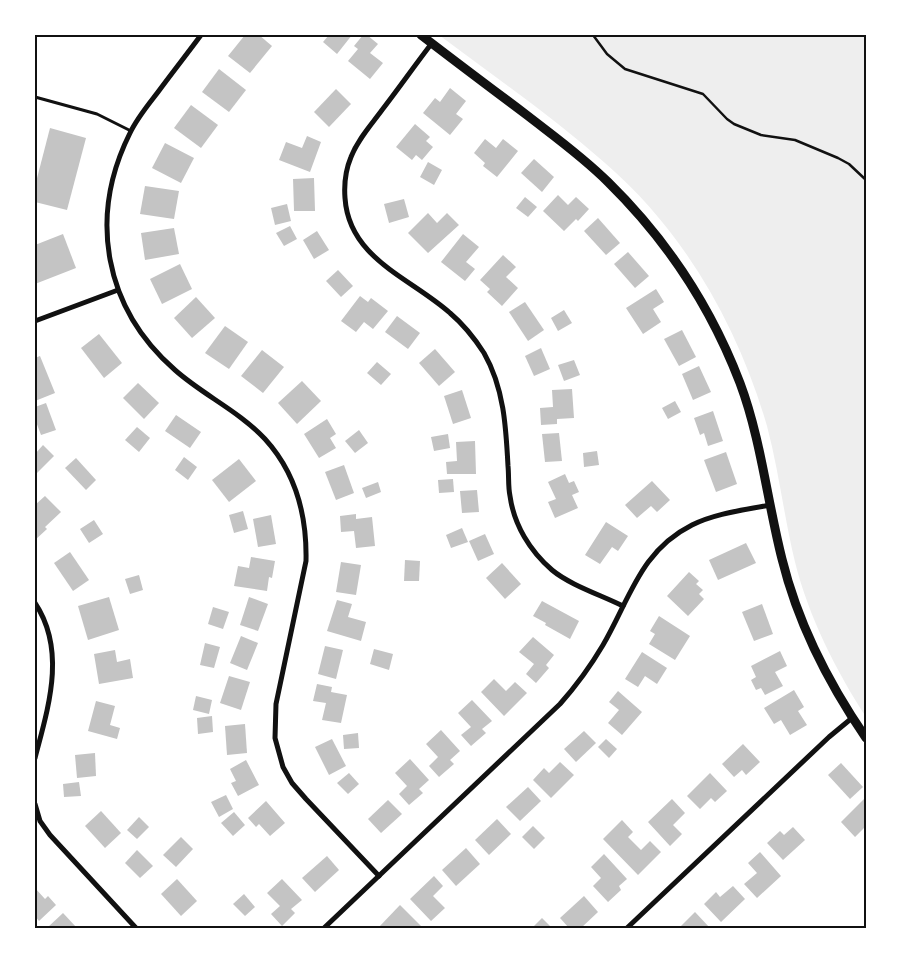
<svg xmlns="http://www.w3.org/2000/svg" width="901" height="963" viewBox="0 0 901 963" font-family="Arial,sans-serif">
<rect width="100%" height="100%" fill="#fff"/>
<path fill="#eee" d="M439 35H866V717C836 671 808 615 795 562 784 517 779 471 767 426 738 326 684 231 605 163 553 117 495 77 439 35Z"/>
<g fill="#c4c4c4">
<path d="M245 35H259L272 46 250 73 228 56Z"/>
<path d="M329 35H352L337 54 323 42Z"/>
<path d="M363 35H367L378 44 370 53 383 63 370 79 348 61 358 49 354 46Z"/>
<path d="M219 69 246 90 229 112 202 92Z"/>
<path d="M450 88 466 101 456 114 463 119 450 135 423 113 435 98 440 102Z"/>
<path d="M336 89 351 104 329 127 314 112Z"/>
<path d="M191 105 218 125 201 148 174 128Z"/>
<path d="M415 124 430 137 426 141 433 147 422 160 416 155 412 160 396 147Z"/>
<path d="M50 128 86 138 67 210 35 202V186Z"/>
<path d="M307 136 321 142 310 172 279 160 286 142 302 148Z"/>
<path d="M485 139 496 148 503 139 518 151 497 177 483 166 485 163 474 153Z"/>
<path d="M165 143 194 158 181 183 152 168Z"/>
<path d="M534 159 554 177 542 192 521 173Z"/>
<path d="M428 162 442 170 434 185 420 177Z"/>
<path d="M314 178 315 211H294L293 179Z"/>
<path d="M145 186 179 191 174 219 140 214Z"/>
<path d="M558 195 568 205 576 197 589 209 578 221 576 219 564 231 543 211Z"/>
<path d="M525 197 537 207 528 217 516 208Z"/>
<path d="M404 199 409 217 389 223 384 204Z"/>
<path d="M287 204 291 221 275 225 271 208Z"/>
<path d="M428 213 437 223 447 213 459 225 428 253 408 233Z"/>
<path d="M598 218 620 243 606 255 584 231Z"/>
<path d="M290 226 297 239 284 246 276 233Z"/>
<path d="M174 228 179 254 145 260 141 233Z"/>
<path d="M317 231 329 250 314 259 303 240Z"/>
<path d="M63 234 76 268 35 284V245Z"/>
<path d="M463 234 479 247 466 262 475 269 465 281 441 262Z"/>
<path d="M628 252 649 276 635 288 614 264Z"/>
<path d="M503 255 516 267 506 277 518 288 502 306 487 292 490 289 480 280Z"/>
<path d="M180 264 192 289 162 304 150 279Z"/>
<path d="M338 270 353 286 341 297 326 281Z"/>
<path d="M656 289 664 302 653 309 661 322 643 334 626 308Z"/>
<path d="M360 296 368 302 371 298 388 311 373 329 364 322 356 332 341 321Z"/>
<path d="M196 297 215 318 192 338 174 318Z"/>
<path d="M525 302 544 330 528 341 509 312Z"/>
<path d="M564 310 572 323 558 331 551 318Z"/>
<path d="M397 316 420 333 408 349 385 332Z"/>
<path d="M225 326 248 342 229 369 205 353Z"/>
<path d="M682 330 696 357 679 366 664 339Z"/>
<path d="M99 334 122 363 104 378 81 348Z"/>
<path d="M541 348 550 369 534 376 525 356Z"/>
<path d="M435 349 455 372 439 386 419 363Z"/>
<path d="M262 350 284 367 263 393 241 376Z"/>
<path d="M40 356 55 393 35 401V358Z"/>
<path d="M574 360 580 375 564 381 558 365Z"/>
<path d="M377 362 391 374 381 385 367 373Z"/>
<path d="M699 366 711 392 693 400 682 374Z"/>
<path d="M302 381 321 401 297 424 278 403Z"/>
<path d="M138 383 159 403 144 419 123 398Z"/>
<path d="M572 389 574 418 557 419V424L541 425 540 408 553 407 552 390Z"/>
<path d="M462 390 471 418 453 424 444 396Z"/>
<path d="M675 401 681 412 668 419 662 408Z"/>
<path d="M46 403 56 430 41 435 35 419V407Z"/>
<path d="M713 411 723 441 708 446 704 433 700 435 694 418Z"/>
<path d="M176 415 201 432 190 448 165 431Z"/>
<path d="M327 419 336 434 330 438 336 448 319 458 304 434Z"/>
<path d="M137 427 150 438 139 452 125 440Z"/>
<path d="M359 430 368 443 355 453 345 441Z"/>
<path d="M559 433 562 461 545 462 542 434Z"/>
<path d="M448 434 450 448 434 451 431 437Z"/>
<path d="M475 441 476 474H447L446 462 457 461 456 442Z"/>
<path d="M43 445 54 456 35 475V454Z"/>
<path d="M597 451 599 465 584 467 583 453Z"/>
<path d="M726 452 737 484 716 492 704 460Z"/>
<path d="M184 457 197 467 188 480 175 470Z"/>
<path d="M76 458 96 480 86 490 65 468Z"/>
<path d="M239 459 256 481 229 502 212 480Z"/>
<path d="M344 465 354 493 336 500 325 472Z"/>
<path d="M565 474 569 483 574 481 579 492 572 495 578 508 555 518 548 502 556 499 548 482Z"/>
<path d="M453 479 454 492 439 493 438 480Z"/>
<path d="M652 481 670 500 657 512 651 506 637 518 625 505Z"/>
<path d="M378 482 381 492 366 498 362 488Z"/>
<path d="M477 490 479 512 462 513 460 491Z"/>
<path d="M45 496 61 512 45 527 47 529 35 540V505Z"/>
<path d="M243 511 248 529 234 533 229 515Z"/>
<path d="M356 514V519L372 517 375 546 356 548 354 531 341 532 340 516Z"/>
<path d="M271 515 276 544 258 547 253 519Z"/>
<path d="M94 520 103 534 89 543 80 529Z"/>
<path d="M606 522 628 536 618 551 612 547 600 564 585 555Z"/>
<path d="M462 528 468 542 451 548 446 535Z"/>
<path d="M485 534 494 554 478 561 469 541Z"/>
<path d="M746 543 756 563 718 580 709 560Z"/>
<path d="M70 552 89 580 73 591 54 563Z"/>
<path d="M251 557 275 561 272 578 269 577 267 591 234 586 238 566 249 568Z"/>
<path d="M405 560 420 561 419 581H404Z"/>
<path d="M341 562 361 565 356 595 336 592Z"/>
<path d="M502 563 521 584 505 599 486 578Z"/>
<path d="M689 572 699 581 696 584 703 590 699 594 704 599 688 616 667 596Z"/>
<path d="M139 575 143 590 130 594 125 579Z"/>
<path d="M109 597 119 630 88 640 78 606Z"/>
<path d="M249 597 268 604 258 631 240 625Z"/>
<path d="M337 600 352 604 348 617 366 622 361 641 327 631Z"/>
<path d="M542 601 579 621 570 639 545 625 546 623 533 616Z"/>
<path d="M762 604 773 634 754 641 742 612Z"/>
<path d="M213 607 229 612 223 629 208 624Z"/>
<path d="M659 616 690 636 675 660 649 644 655 634 650 631Z"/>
<path d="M241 636 258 643 247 670 230 663Z"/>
<path d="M533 637 554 655 546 665 549 668 536 683 526 674 534 664 519 652Z"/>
<path d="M205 643 220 647 214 668 200 665Z"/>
<path d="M325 646 343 650 336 679 318 674Z"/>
<path d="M374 649 393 654 389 670 370 664Z"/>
<path d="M115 650 117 662 130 659 133 678 99 684 94 654Z"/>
<path d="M780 651 787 666 775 672 783 686 765 695 761 688 756 690 751 680 756 677 751 666Z"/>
<path d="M642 652 667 668 657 684 645 676 638 687 625 679Z"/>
<path d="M229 676 250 682 241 710 220 703Z"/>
<path d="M494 679 506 691 515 682 527 693 504 716 481 692Z"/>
<path d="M317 684 332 687 331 692 347 695 341 723 322 720 326 703 313 701Z"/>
<path d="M794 690 804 707 798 711 807 725 790 735 781 720 774 724 764 708Z"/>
<path d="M618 691 642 712 622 735 608 723 619 710 609 702Z"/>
<path d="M196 696 212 700 209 714 193 710Z"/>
<path d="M472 700 492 721 482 729 486 733 471 746 461 735 471 727 458 713Z"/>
<path d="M96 701 115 706 110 725 120 728 117 739 88 731Z"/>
<path d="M212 716 213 732 198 734 197 718Z"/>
<path d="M245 724 247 753 227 755 225 726Z"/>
<path d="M441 730 460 751 450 760 454 764 439 777 429 766 438 757 426 744Z"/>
<path d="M584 731 596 743 576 762 564 749Z"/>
<path d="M358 733 359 748 344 749 343 735Z"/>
<path d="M332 739 346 766 329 775 315 747Z"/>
<path d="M606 739 617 749 609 758 598 747Z"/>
<path d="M743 744 760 762 746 775 742 770 734 777 722 764Z"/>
<path d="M95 753 96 776 77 778 75 755Z"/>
<path d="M410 759 429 780 419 789 423 793 409 805 399 794 407 786 395 773Z"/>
<path d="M246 760 259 785 238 796 231 783 236 781 230 769Z"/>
<path d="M560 762 574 775 551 798 533 780 544 768 549 773Z"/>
<path d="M841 763 863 787 850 799 828 775Z"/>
<path d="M349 773 359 784 348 794 337 783Z"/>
<path d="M710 773 727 791 715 802 711 798 700 809 687 796Z"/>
<path d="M79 782 81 796 64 797 63 784Z"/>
<path d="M528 787 541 801 520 821 506 807Z"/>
<path d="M226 795 233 809 219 817 211 802Z"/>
<path d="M866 797V829L864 828 855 837 841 822Z"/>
<path d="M672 799 685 813 673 825 682 834 670 846 648 822Z"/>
<path d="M388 800 402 814 381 833 368 819Z"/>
<path d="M266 801 285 823 270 836 259 824 256 827 248 818Z"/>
<path d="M101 811 121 833 105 848 85 826Z"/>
<path d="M234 812 245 825 233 836 221 823Z"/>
<path d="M139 817 149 827 137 839 127 830Z"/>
<path d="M497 819 511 834 489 855 475 840Z"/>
<path d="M622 820 633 832 628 837 641 850 650 841 661 852 638 875 603 839Z"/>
<path d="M533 826 545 838 534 849 522 837Z"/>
<path d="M793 827 805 840 783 860 767 843 780 831 784 835Z"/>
<path d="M181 837 193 849 176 867 163 855Z"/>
<path d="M466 848 480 864 456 886 442 870Z"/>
<path d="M137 850 153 866 140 878 125 863Z"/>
<path d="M760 852 781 876 757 898 744 884 757 873 748 863Z"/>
<path d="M604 854 627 879 619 886 621 890 608 902 593 886 601 878 591 867Z"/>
<path d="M327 856 339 870 315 892 302 878Z"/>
<path d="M434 876 443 886 433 896 445 908 431 921 410 899Z"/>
<path d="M177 879 197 901 181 916 161 894Z"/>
<path d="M282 879 302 900 291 909 295 913 282 926 271 914 280 906 267 893Z"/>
<path d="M733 886 745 899 721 922 704 904 716 892 720 897Z"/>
<path d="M35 888 45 899 48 896 56 905 39 921 35 916Z"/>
<path d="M244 894 255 907 245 916 233 904Z"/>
<path d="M584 896 598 912 581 928H569L560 918Z"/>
<path d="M400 905 423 928H378Z"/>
<path d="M695 912 710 928H679Z"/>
<path d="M63 913 77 928H47Z"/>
<path d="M542 918 552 928H532Z"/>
</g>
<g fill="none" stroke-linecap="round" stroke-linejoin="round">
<path stroke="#111" stroke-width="2.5" d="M593 35 607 54 625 69 703 94 727 119 734 124 761 135 795 140 838 158 849 164 866 180"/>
<path stroke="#111" stroke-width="3" d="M35 97 97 114 131 131"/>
<g stroke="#111" stroke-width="5">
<path d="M201 35C187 54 172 73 158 92 148 105 137 118 130 133 88 217 104 308 175 370 203 395 239 411 265 439 296 473 307 516 306 561L276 704 275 738 283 767 292 783 306 799 379 876"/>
<path d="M432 43C415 65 399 88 382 110 371 125 358 139 351 157 346 169 344 185 345 198 349 259 411 278 450 313 463 324 475 339 484 353 504 388 506 427 508 466 509 476 508 487 510 496 514 525 530 551 552 570 570 585 601 595 623 606"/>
<path d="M35 321 118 290"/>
<path d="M35 603C67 651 48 708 35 758"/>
<path d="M35 804 40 821 50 835 136 928"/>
<path d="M324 928 560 704C576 686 590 667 603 645 630 599 640 551 692 525 716 513 745 510 770 505"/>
<path d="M627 928 829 737 852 718"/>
</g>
<path stroke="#111" stroke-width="9" d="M421 35C456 62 492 89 528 116 555 137 583 157 608 182 665 238 711 307 740 383 761 439 767 500 782 559 798 624 829 684 866 738"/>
</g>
<rect width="901" height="963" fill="none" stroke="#ffffff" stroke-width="72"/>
<rect x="36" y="36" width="829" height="891" fill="none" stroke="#111" stroke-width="2"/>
</svg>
